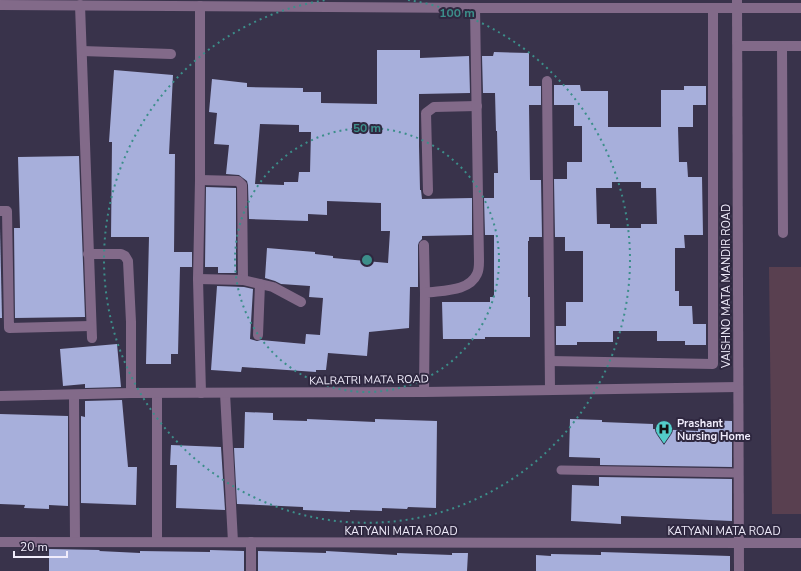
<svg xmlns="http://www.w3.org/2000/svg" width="801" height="571" viewBox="0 0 801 571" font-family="'Nunito Sans',sans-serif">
<rect width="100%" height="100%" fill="#39334b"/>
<path fill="#594050" d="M769 267H801V514H772Z"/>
<g fill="#a7afdb" fill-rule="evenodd">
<path d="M377 50H420V58L469 56 470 93 419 94V146L420 190H421L422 199 472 198V235L422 236V239L419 242 418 245V287H410L409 328 369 332 367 356 328 353 326 370H316V372L242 367 241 372 211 370 217 286 244 287 253 289 250 339 257 341 261 340 305 344 306 334 320 335 323 298 309 297 310 286 281 284 275 281 265 278 267 248 315 252V254L333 256V258L388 263 390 231H381V203L327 201V215L308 214V221L249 219 248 185 247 181 239 175 226 174 229 145 214 144 217 113 209 112 212 79 247 83V87L303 88V92H321V103L377 104ZM260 124 299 125V132H311L310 172H299L298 182H284V185L255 184Z"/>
<path d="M494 52 529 53V86H541V105H529L530 180H541L542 237H529V241H528V297H530V337H485V339H443L442 302H490V297H494V235H485L484 198H494V173H498L497 131H496L495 93H483L482 56H493Z"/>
<path d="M114 70 173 75 169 154H175L174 252H192V267H180L178 354H171V364H146L149 237H111L112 142H109Z"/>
<path d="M554 85H580L581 91H608V127H661V90H684V86H706V105H693V127H678L679 162H687L688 177H702L703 235H684L685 248H675V291H679V306H692L693 324H706V345H685V341H657V331H613V342H577V345H556V326H566V302H583V251H565V237H555L554 179H567V162H582V126H574V105H554ZM612 182H641V188H656L657 224H641V228H610V224H597L596 188H612Z"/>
<path d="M79 156 85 317 15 318 14 228H20L18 157Z"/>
<path d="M206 187 236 188V273H218V267H205Z"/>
<path d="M0 228 2 318H0Z"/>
<path d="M117 344 121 387 85 388V384L63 386 60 349Z"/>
<path d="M122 400 128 467H137L136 505 81 503V416L85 417V401Z"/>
<path d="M245 412 273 413V420L307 421V419L375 422V419L437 421 436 508 408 507 407 509 382 508V511L350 510V512L303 510V507L237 504 234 448H244Z"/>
<path d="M0 414 68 416V506L49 505V509L24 508 25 505 0 504Z"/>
<path d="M570 419 602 420V422L653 424V429L698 431V420L732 421V467L600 465V458L569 457Z"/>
<path d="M171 445 221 447 225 510 176 508 177 465H170Z"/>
<path d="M599 477 732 479V521L621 516V524L571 521 572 485 599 486Z"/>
<path d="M49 549 100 550 99 551 140 553V551L210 552V550L244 551V571H49Z"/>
<path d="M258 551 326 553V551L397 555V553L452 555V553H468L467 571H258Z"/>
<path d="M601 552 730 556V571H536V555L551 556V554L601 555Z"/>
</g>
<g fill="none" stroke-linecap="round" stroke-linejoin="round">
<path stroke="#826a89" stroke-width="9" d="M561 470 738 473"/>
<g stroke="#826a89" stroke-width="10">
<path d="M737 0 739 571"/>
<path d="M80 5 92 338"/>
<path d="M200 6V180L198 279 201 393"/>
<path d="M738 46H801"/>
<path d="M782 46 783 233"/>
<path d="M82 51 171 54"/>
<path d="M547 81 550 389"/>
<path d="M200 180 238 181 242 185 243 280"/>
<path d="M428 191 426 113 434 107 477 106"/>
<path d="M0 211H7L9 328 90 326"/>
<path d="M424 245 425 293"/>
<path d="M88 254H121L125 256 128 261 131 322V393"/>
<path d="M198 279 243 280 273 287 301 302"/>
<path d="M258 335 260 284"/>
<path d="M550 361 713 364V8"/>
<path d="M424 392 425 293C442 290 469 292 477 274 479 270 479 265 479 261L475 8"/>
<path d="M225 393 233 542"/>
<path d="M157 394V542"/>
<path d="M74 395 75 542"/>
<path d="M0 396 131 393 424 392 738 387"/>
<path d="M0 542 801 543"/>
<path d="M251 542V571"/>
</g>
<path stroke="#826a89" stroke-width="10" d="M0 5 475 8H801"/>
</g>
<g fill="none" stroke="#3c8e8a" stroke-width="2" stroke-dasharray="2 4">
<circle cx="367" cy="260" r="132"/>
<path d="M408 0A263 263 0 1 1 326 0"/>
</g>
<defs>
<g id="hospital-pin" transform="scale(0.9)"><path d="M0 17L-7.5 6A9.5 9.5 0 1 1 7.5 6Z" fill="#53cdc9" stroke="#2f2840"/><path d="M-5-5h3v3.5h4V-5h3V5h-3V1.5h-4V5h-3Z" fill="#111"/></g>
</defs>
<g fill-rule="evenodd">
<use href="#hospital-pin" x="664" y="429"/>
</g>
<g text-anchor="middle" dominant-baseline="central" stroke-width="4" stroke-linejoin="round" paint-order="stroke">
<g font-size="11" fill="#f0ecfb" stroke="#2f2840">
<text transform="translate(726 286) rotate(-90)">VAISHNO MATA MANDIR ROAD</text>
<text transform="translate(369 380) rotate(-1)">KALRATRI MATA ROAD</text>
<text x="401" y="531">KATYANI MATA ROAD</text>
<text x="724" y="531">KATYANI MATA ROAD</text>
</g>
<g font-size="11" font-weight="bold" fill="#f0ecfb" stroke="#2f2840" text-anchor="start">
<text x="677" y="423">Prashant<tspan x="677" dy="13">Nursing Home</tspan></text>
</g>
</g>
<circle cx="367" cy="260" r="6" fill="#3c8e8a" stroke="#2f2840" stroke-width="2"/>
<g font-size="12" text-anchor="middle" font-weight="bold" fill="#3c8e8a" stroke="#2f2840" stroke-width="4" stroke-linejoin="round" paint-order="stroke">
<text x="457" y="17">100 m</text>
<text x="367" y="132">50 m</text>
</g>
<path d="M14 551v6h53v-6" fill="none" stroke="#f0ecfb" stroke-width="2"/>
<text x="20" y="551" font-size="12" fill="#f0ecfb" stroke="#2f2840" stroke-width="3" paint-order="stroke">20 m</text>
</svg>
